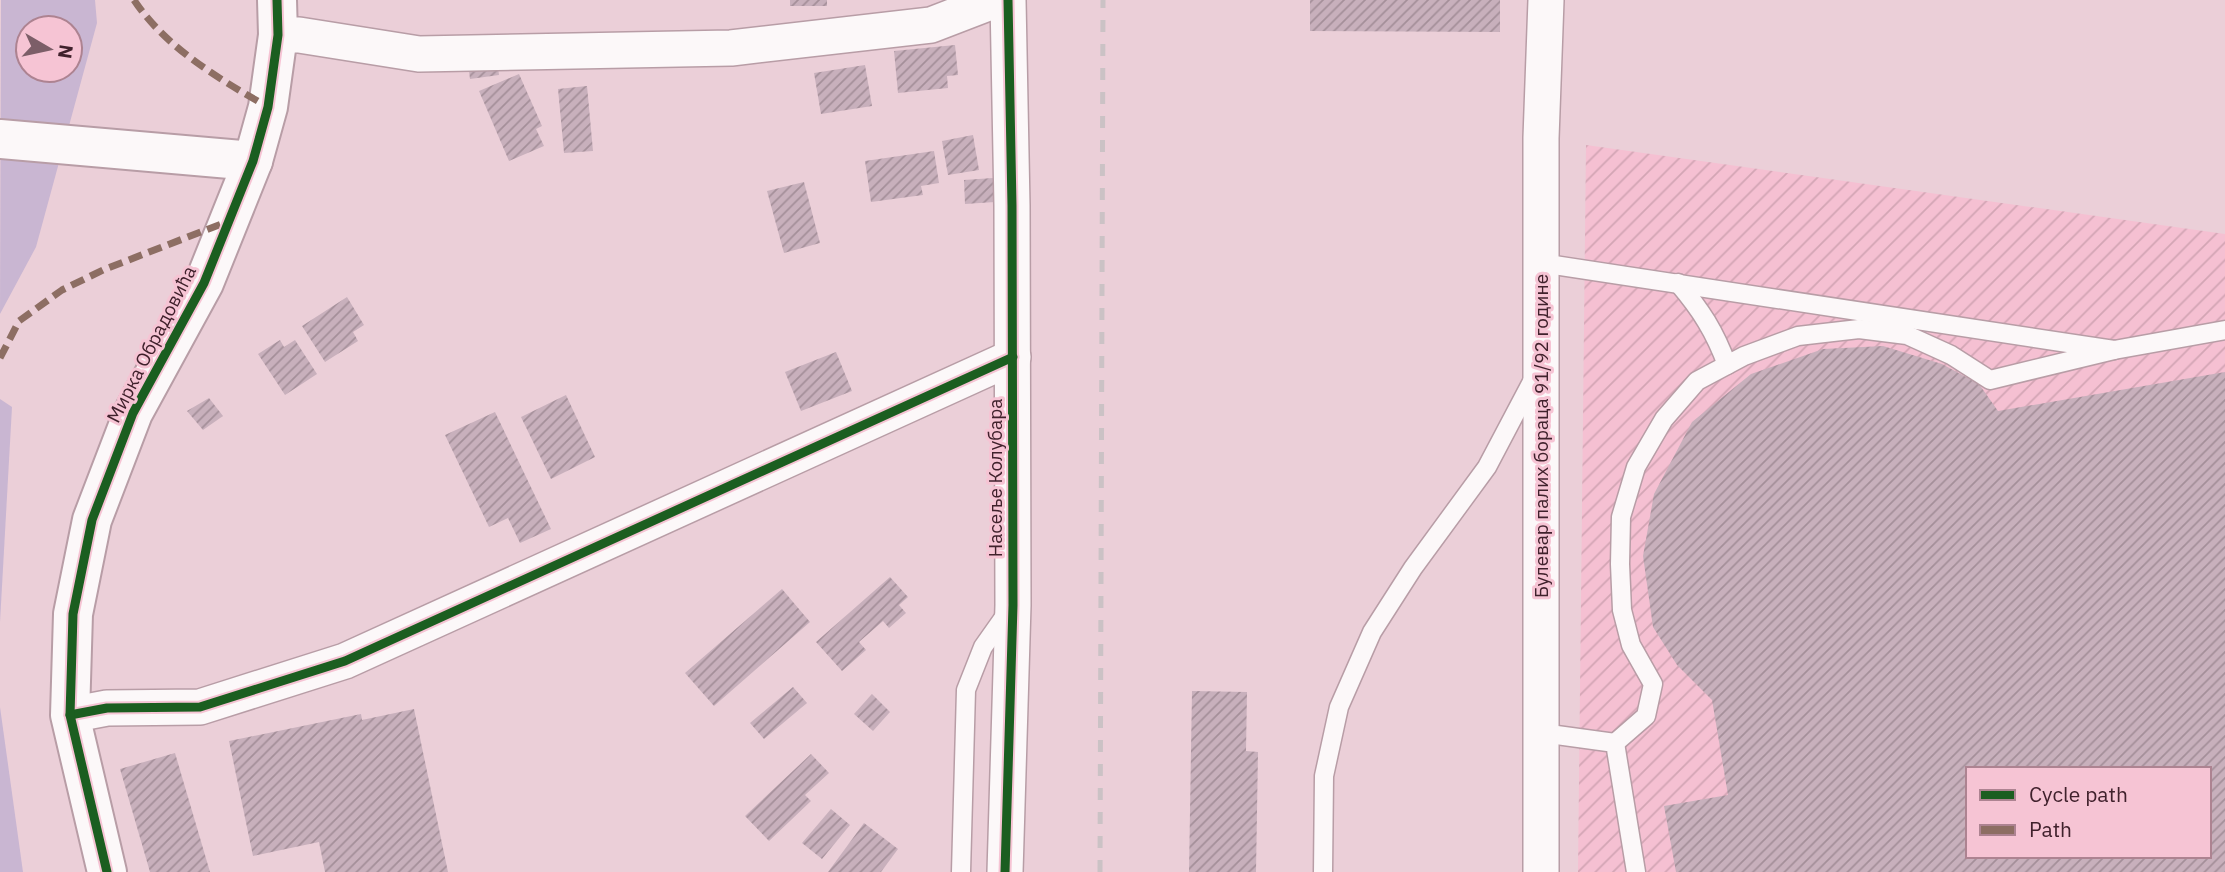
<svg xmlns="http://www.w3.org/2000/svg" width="2225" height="872" viewBox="0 0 2225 872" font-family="'IBM Plex Sans',sans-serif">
<defs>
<pattern id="industrial-furrows" width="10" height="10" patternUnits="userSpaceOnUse" patternTransform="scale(1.75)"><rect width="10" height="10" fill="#f5c0d2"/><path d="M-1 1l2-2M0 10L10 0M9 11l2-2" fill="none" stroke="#d3a5b4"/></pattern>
<pattern id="building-hatch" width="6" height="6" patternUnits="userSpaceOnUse" patternTransform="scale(1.75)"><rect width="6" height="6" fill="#c8b0bc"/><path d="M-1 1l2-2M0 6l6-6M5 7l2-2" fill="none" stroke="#a48f99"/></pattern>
</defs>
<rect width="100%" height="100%" fill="#ebcfd8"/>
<path fill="url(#industrial-furrows)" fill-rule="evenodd" d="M1586 145 2225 234V872H1578ZM1968 769H2209V856H1968Z"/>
<g fill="#c9b6d2" fill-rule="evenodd">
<path d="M1 0H95L97 23 36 247 0 314ZM28 28H70V70H28Z"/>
<path d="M0 399 12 407 0 622Z"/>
<path d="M0 707 23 872H0Z"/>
</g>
<g fill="url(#building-hatch)" fill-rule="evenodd">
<rect x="790" y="0" width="37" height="6"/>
<path d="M1310 0H1500V32L1310 31Z"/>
<path d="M955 45 958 75 947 76 948 88 898 93 894 51Z"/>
<path d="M497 59 499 75 470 79 468 63Z"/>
<path d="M865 65 872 106 821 114 814 73Z"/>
<path d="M519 74 542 126 536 129 544 146 509 161 479 91Z"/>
<path d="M587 86 593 151 564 153 558 89Z"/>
<path d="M973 135 979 170 948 175 942 141Z"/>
<path d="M934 151 939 183 921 186 923 195 871 202 865 161Z"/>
<path d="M993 178 995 202 965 204 964 180Z"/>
<path d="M804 182 820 243 784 253 767 191Z"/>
<path d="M347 297 364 325 353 332 358 341 325 362 302 326Z"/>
<path d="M280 340 284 347 295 340 317 374 285 395 258 354Z"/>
<path d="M1883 346 1942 364 1979 384 1998 411 2225 372V872H1676L1664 806 1728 795 1712 700 1677 665 1653 627 1643 556 1654 494 1692 422 1751 374 1823 349ZM1968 769H2209V856H1968Z"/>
<path d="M836 352 852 391 801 411 785 372Z"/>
<path d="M566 395 595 457 551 479 521 417Z"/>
<path d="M209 398 223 416 203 430 187 411Z"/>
<path d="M495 412 551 529 520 543 508 518 489 527 445 435Z"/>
<path d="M890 577 908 597 899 605 906 613 889 628 883 621 859 642 866 650 842 671 816 642Z"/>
<path d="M782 589 810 622 714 706 685 673Z"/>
<path d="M793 687 807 703 764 739 750 723Z"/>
<path d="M1192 691 1247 692 1246 751 1258 752 1256 872H1189Z"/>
<path d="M872 694 890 712 873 731 854 714Z"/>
<path d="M414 709 448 872H325L319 842 253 856 229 741 361 714 362 720Z"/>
<path d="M175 753 210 872H150L120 769Z"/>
<path d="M811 754 829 773 805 795 811 801 769 841 745 816Z"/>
<path d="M831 809 850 825 822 859 802 843Z"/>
<path d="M864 823 898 849 881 872H828Z"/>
</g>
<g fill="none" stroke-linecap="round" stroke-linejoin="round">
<g stroke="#b89da6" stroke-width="21">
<g id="lane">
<path d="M1541 263 2114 350 2225 330"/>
<path d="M1678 283C1701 310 1715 332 1727 365"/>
<path d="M1542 733 1615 743 1636 872"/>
<path d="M1615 743 1646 716 1653 684 1631 645 1622 610 1620 564 1621 517 1636 467 1664 419 1697 381 1744 356 1798 336 1859 329 1907 335 1951 355 1990 380 2114 350"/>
<path d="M961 872 966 690 983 647 1007 613"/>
<path d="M1323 872 1324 776 1339 707 1372 632 1413 568 1487 467 1535 376"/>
</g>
</g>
<g stroke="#b89da6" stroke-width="38">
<g id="street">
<path d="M278 35H299L419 54 731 48 931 25 996 0"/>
<path d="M70 715 107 708 200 707 345 661 1013 357"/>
<path d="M1005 872 1013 605 1012 206 1008 0"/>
<path d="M1541 872V138L1546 0"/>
</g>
</g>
<g stroke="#b89da6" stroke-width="42">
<g id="secondary">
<path d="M0 139 253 161"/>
<path d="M107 872 70 715 73 614 92 520 133 413 204 283 253 161 268 107 278 35 277 0"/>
</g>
</g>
<use href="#lane" stroke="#fcf8f9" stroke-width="18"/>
<use href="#street" stroke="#fcf8f9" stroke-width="35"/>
<use href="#secondary" stroke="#fcf8f9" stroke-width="38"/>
<path stroke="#cbc2c5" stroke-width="5" stroke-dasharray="12 12" stroke-linecap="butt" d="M1100 872 1103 0"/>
<g stroke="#8d6e63" stroke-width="7" stroke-dasharray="14 7" stroke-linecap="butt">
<path d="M134 0C166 48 219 79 268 107"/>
<path d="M0 358 19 321 62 290 103 270 229 221"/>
</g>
<g stroke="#f6c4d4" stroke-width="13">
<g id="cycleway">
<path d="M70 715 107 708 200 707 345 661 1013 357"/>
<path d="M107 872 70 715 73 614 92 520 133 413 204 283 253 161 268 107 278 35 277 0"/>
<path d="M1005 872 1013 605 1012 206 1008 0"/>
</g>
</g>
<use href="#cycleway" stroke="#1b5e20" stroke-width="9"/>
</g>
<g text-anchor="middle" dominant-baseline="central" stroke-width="6" stroke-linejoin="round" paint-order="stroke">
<g font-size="19" fill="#40212c" stroke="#f6c4d4">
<text transform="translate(151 344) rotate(-63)">Мирка Обрадовића</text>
<text transform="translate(1541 436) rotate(-90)">Булевар палих бораца 91/92 године</text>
<text transform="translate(995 478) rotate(-90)">Насеље Колубара</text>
</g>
</g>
<rect x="1966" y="767" width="245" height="91" fill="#f6c4d4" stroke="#ad8391" stroke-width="2"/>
<rect x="1980" y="790" width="35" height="10" fill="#1b5e20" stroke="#ad8391" stroke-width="2"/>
<text x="2029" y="802" font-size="21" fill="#40212c">Cycle path</text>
<rect x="1980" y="825" width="35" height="10" fill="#8d6e63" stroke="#ad8391" stroke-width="2"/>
<text x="2029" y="837" font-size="21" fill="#40212c">Path</text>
<g transform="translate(49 49) rotate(99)"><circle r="33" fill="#f6c4d4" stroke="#ad8391" stroke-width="2"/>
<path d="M0-5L12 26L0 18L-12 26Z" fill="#7c5e68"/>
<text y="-10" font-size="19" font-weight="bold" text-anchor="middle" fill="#40212c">N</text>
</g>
</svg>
